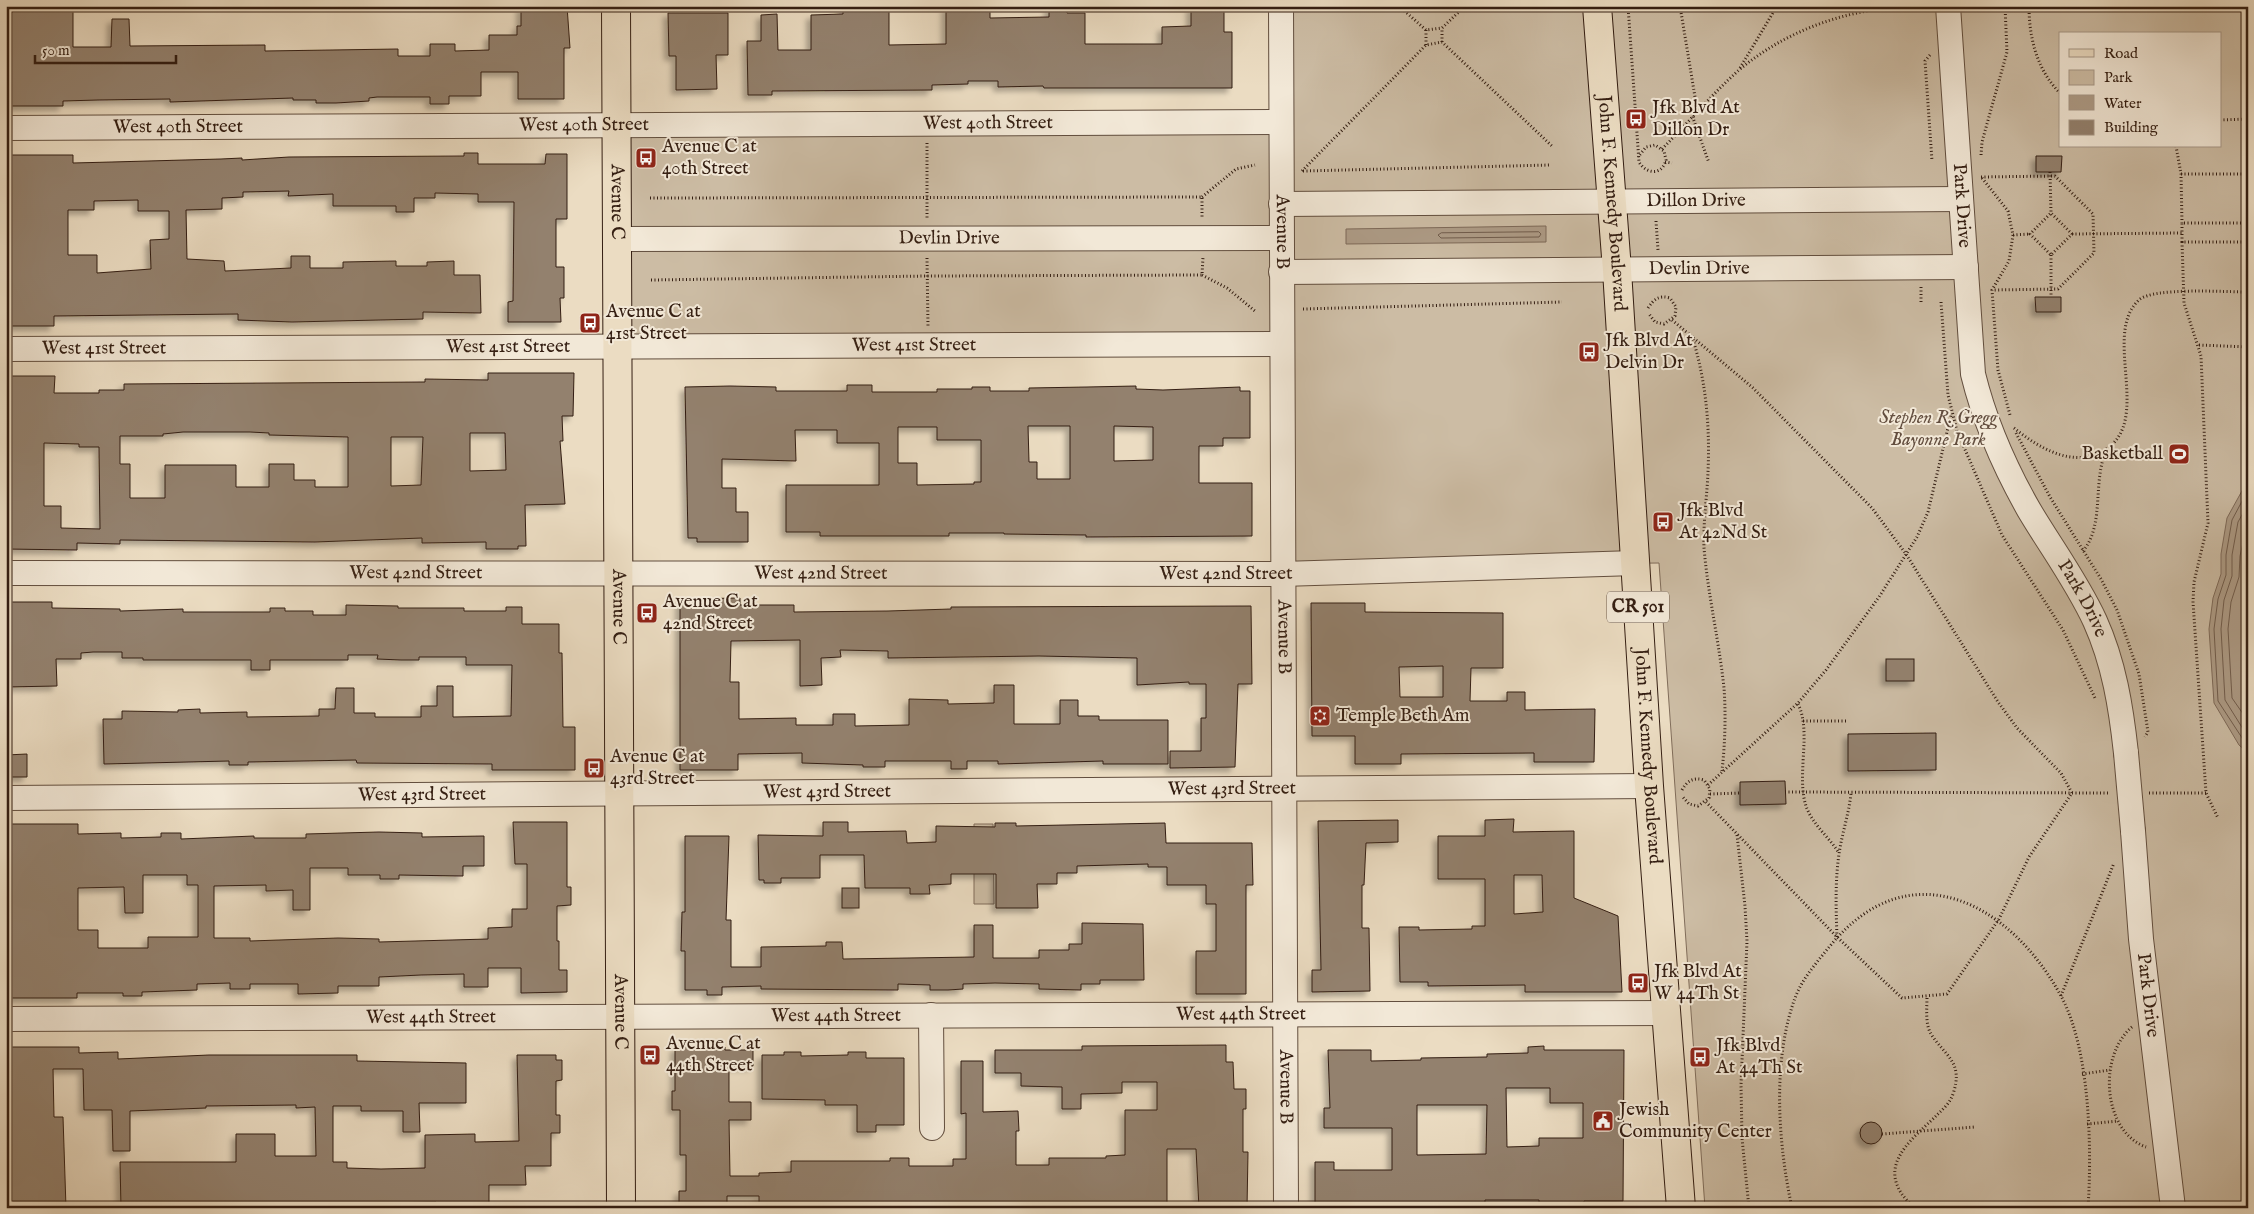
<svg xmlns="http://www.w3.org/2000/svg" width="2254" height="1214" viewBox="0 0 2254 1214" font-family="'IM FELL English',serif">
<defs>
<filter id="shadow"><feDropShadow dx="-4.5" dy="4.5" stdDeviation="2.5" flood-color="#0004"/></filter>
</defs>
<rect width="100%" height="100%" fill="#ebdcc2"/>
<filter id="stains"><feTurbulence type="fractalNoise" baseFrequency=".004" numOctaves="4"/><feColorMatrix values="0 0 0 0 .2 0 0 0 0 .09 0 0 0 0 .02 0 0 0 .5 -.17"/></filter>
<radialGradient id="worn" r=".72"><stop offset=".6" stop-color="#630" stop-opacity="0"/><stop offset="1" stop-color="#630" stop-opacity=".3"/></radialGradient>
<g fill="#ccbca4" stroke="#806d5b" fill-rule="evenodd">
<path d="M1281 6H2248V1208H1705L1659 563 1282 567V345L617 346 616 125 1281 122ZM2060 34H2220V146H2060Z"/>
<path d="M974 824H993L994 904H974Z"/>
</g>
<g fill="#ad9b86" stroke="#7d6958">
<path d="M1546 226V242L1346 244V229Z"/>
<path d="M2248 480V753L2239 745 2214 703 2209 629 2213 598 2221 574V554L2227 518Z"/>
</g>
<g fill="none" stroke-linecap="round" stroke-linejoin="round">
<g stroke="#705c4c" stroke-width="1">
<path d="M1539 232 1541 234 1539 237 1441 238 1438 235 1441 233Z"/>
<path d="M2248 490 2232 520 2226 555V575L2218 599 2214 629 2218 701 2248 747"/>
<path d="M2248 504 2238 522 2232 555V576L2224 600 2221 629 2225 700 2248 737"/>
<path d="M2248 520 2240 556 2239 577 2231 602 2228 629 2232 698 2248 721"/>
</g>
</g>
<g fill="#93816e" stroke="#341e12" fill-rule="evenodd" filter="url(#shadow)">
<path d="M6 6H73V47H111L112 19H129L130 46 265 45V51L398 49V56H430V44H455V51L489 50V35H517V26H521V6H567L570 48H564V99H518V72H481V96H449V104H430V97H377L369 98V101L336 103H316V100H293V98L170 102V99L98 100 63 101V106H6Z"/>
<path d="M843 6H889V45L946 44V6H990V18L1049 17V6H1067V13H1085V44H1162V27L1191 26V6H1224V32H1232V88H1044L1043 86 998 87V81H968V84L932 85V90L772 91V95H748L747 41H761V15L777 14 778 50H811V15L843 14Z"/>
<path d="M668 13H728V55H716L717 89 676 90V56H669Z"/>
<path d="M464 153H478V164H545L546 154H567V219H556V267H564V298H560L561 322H508V302L513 301 514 202H478V194L435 193V198H414V212H396V206H333V194L288 196 289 191 243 192V197L222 198V209L186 210 187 259 224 261 225 271 291 268V256H310V268H343V262L396 261V266H427V262L454 261V275H480L481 313 423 312V319L292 322 238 320V314L54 316V326H6V155H73V163L112 162 221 159 242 158V160L289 157 464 156ZM138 200V211H169V239L150 240 151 269 97 273V255H68V210H94V201Z"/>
<path d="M2036 156H2062L2061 172H2036Z"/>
<path d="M2035 297H2061V312H2036Z"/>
<path d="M488 373H574L573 416H562L563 441H560L565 504 525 505 526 546H518V549H486V542L422 543V538L315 542 120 540V544L77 543V550L6 549V376H55L54 393H99V390H124V384L425 382V379L488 380ZM183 432H250L269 433V435L348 437V487H315V480H294V464H269V487H236V465H165V498H130V464H120V436H163V434ZM470 433H505L506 470 470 471ZM391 437H423L421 485 391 486ZM44 443 79 444V447H99L100 529 61 528V506H44Z"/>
<path d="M847 385H872V392H937V389H972V387H990V391H1029V388L1087 387 1136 386V389L1163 390 1240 387V391H1250V438H1223V446H1199V483H1252V536L1086 537V535L1004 534V533H949V536H820V532H786V485H879V443H837V430H795L796 461 722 459V488H736V512H748V542H697V538H688L685 387 730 386 776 387V391H847ZM1028 426H1070V479H1037V462H1029ZM1114 426 1153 427V460L1114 461ZM898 427H937V440H981V482H974V484L917 485V463H898Z"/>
<path d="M740 598V605H794V612L888 611 951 609V607L1251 606 1252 684H1238L1235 767 1170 768V751H1201V718H1206V684H1189V682L1137 685V658L1039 656 888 658V651L840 650 841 657 821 658 822 685 800 686V640L731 641 730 682H739V719L796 718V725H833V714H855V726L909 725V699L948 700V704L994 703V685H1014V724H1060V700H1078V716H1099V720H1168V764H1103V761L998 764V761H967V769H951V761H885V767H863V765L802 763V753L738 754V770H680V599Z"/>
<path d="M6 602H52V608L120 609V611L183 609V612H270V608H285V611H313V615H346V605L398 606V608H464V611H506V607H522V624H559V653H562L563 727H575V770H492V764L357 763 356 760 248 762V765H229V761L104 764 103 719H122V711L178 712V710L200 709V713L247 712V717L319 716V709H335L336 688H354V713H375V717H421V706H437V686H453V717L511 716 512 665H466V657H419V660H401L377 659 378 655H348V660H270V670H251V660H143V658H122V652H93L81 653V659H56L57 686 6 687Z"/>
<path d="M1311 603H1365V612L1503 613V668H1471L1470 701H1507V692H1525V710L1595 709 1594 762H1534V753L1401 754V764H1355V736H1312ZM1443 666V697H1400L1399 667Z"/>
<rect x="1886" y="659" width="28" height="22"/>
<path d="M1936 733V770L1848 771V734Z"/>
<path d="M27 754V777H6V755Z"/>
<path d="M1785 781 1786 804 1740 805V782Z"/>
<path d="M1514 819 1513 832 1574 831V898L1618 916 1622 992H1525V985L1428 986V982H1400L1399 927H1419V930L1472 929V926H1485V879H1438V836H1485V820ZM1514 875H1542L1543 912 1514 914Z"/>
<path d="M1398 820V842L1366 843 1364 885H1362V928H1369L1370 991 1312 992V970H1321L1318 821Z"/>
<path d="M513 822H567V887H571V905L557 906V941H559V970H567V992L521 993V968H488V987H464V974L421 975 379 977V986H338V993L298 994V984H250V989H230V983L197 984V990L142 992V996H123V993H77V998H6V824H78V834L121 833V838L161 837V833H181V839L254 836V838H306V834L379 832 422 833V837L484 836V866H463V876L399 875V879H380V875H348V868H310V910H293V890L266 891V885L214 886V938H250V941L338 938 379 939V942L488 939V928L512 927V909H527V864H515ZM143 875H187V885H198V937H148V948H98V930H78V888L124 887 125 913H143Z"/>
<path d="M823 822H848V832L906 831 907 843 936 842V826L995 827V823H1016V826L1165 823 1166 843H1252L1253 885H1246V994H1196V951H1216V904H1206V885H1167V867H1148V864L1077 866V873H1057V884H1037L1038 908H996V874H951V884L929 885 930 894H910V888H865L864 855H820V878H781V883H764V880H759L758 835 823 836Z"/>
<path d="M685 836H729L726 920H731V967H761V947L826 946V942H842L843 959 974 957V925H993V958H1039V950H1069V944H1082V923L1143 924 1144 980H1100V984H1081V990L1039 989V984L995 983 963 984V989L948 990H930V985L898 984V990L761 989V986L722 987V995H707V990H685V951H681L682 912H685Z"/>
<rect x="842" y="888" width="17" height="20"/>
<path d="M1226 1045V1062H1233L1234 1089H1246V1109H1243V1152H1248L1247 1208H1199L1196 1149H1167V1208H759V1196H727V1208H679V1191H686V1155H680V1110H672V1091H675V1047H725V1050H753V1066H729V1102H751V1120H729L730 1176H759V1173L791 1172V1161H890V1158H909V1166H953V1159H966V1113L961 1114V1061H983V1112L1018 1111 1019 1131H1016V1165H1049V1158H1106V1156L1125 1155V1110H1157V1082H1122V1093L1081 1094V1109H1062V1087L1021 1086V1073H995V1050H1082V1046Z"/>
<path d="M1544 1046V1050H1624L1623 1201H1584V1208H1539V1200H1485V1205H1315V1162H1334V1170H1392V1128H1324V1108H1330L1328 1050H1371V1061L1421 1060V1058L1487 1057V1054L1528 1053V1047ZM1506 1088H1550V1103H1583V1138H1539V1146L1507 1147ZM1417 1105H1487L1486 1154 1417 1155Z"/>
<path d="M6 1047H79V1053L118 1052V1059L209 1055H357V1061L466 1063V1103H419L420 1132H403V1111H361V1106H333V1162H347V1168L381 1169 425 1168V1135L475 1134V1142L519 1141 517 1055H556V1060H562V1080L556 1081V1115H560V1133H551V1166H525L526 1185H489V1208H436V1202L381 1203V1208H121L120 1162H236V1134H275V1156H316L315 1107 296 1108V1105L206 1106V1108L130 1111V1151H113L112 1110H84L83 1069H53L54 1117H63L66 1208H6Z"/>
<path d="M784 1052H801V1056L848 1055V1052H866V1058H904V1125H876V1132H857V1105H825V1100L762 1099V1055H784Z"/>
<circle cx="1871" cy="1133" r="11"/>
</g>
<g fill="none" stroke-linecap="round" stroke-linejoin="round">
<g stroke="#624e3e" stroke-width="26">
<g id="minor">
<path id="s1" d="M1281 6 1286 1208"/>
<path id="s2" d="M1948 6 1973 374C1985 423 2004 466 2029 510 2051 547 2077 582 2095 621 2114 663 2121 707 2126 753"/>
<path id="s3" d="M6 128 1281 122"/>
<path id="s4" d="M1281 204 1961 199"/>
<path id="s5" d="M617 239 1281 238"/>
<path id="s6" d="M1281 272 1966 267"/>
<path id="s7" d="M6 349 1281 344"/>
<path id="s8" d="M6 573 1282 574 1635 563"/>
<path id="s9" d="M6 798 1649 786"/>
<path id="s10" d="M2133 831 2141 939 2173 1208"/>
<path d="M931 1015 932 1128"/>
<path id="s11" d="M6 1019 1666 1013"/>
</g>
</g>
<g stroke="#341e12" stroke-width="30">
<g id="major">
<path id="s12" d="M616 6 621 1208"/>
<path id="s13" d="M1597 6 1617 270 1649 786 1681 1208"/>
</g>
</g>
<g stroke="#341e12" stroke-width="3" stroke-dasharray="1 2.5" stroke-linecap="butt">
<path d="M1399 6 1426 30 1442 28 1465 6"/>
<path d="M1628 6 1639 162C1646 174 1662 176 1666 160L1664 151 1655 145 1646 147 1638 157"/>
<path d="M1680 6 1695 97 1693 118 1709 163"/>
<path d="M2029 6C2029 38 2037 70 2060 93"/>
<path d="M1426 30V45"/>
<path d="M1442 42V28"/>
<path d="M1930 55 1925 61 1932 161"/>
<path d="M1740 68 1777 6"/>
<path d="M2220 120 2248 119"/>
<path d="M927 143V219"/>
<path d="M2176 146 2181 174 2182 223"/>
<path d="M1662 149C1688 123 1712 94 1739 70 1787 30 1845 10 1907 6"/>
<path d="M1981 155 1982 142 2007 52 2005 6"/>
<path d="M1665 162 1672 163"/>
<path d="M1302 171 1426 45 1442 42 1553 147"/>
<path d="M1303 171 1550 165"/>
<path d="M2050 172 2051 213 2072 234 2051 255 2030 234 2051 213"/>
<path d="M2181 174H2248"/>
<path d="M1981 177 2055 176 2093 214 2094 253 2058 289 1993 290"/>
<path d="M1982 178 2008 211 2013 235 2009 261 1992 290 1998 370 2010 415"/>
<path d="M1202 197 1236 169 1255 165"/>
<path d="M650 198 1202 197V217"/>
<path d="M1656 221 1658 250"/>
<path d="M2248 223H2182V242H2248"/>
<path d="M2072 234 2182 233"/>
<path d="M2013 235 2030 234"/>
<path d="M2182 242 2184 303 2201 356 2208 523 2194 582 2193 602 2206 793 2218 818"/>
<path d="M2051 255V297"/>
<path d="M927 258 928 327"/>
<path d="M1202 275 1227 288 1255 311"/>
<path d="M651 280 927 276 1202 275 1203 257"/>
<path d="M1921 287V302"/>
<path d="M1941 302 1948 395 1957 431 2002 535 2063 630 2095 698"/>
<path d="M1648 308C1654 299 1659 295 1670 298L1676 307 1675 316 1664 324 1655 322 1649 314"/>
<path d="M1303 309 1562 302"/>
<path d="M1672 320 1753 388 1872 508 1906 554 1998 702 2017 728 2061 773 2072 793 2029 857 1999 919 1947 994 1902 998 1837 937 1706 802"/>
<path d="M1692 336C1706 381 1710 425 1708 472 1707 497 1703 522 1704 548 1708 595 1719 641 1724 688 1726 715 1725 744 1722 771"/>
<path d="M2199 345 2248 347"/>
<path d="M2014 428C2034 444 2063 463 2090 456 2163 436 2098 337 2139 300 2153 287 2226 292 2248 292"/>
<path d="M2016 433 2050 497 2101 579 2117 610 2139 674 2148 732 2145 737"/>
<path d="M2083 551C2106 523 2091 479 2108 447"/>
<path d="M1798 704C1812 732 1796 775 1806 806 1812 824 1829 837 1839 853"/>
<path d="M1803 721H1848"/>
<path d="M1708 785 1798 703 1826 670 1879 597 1917 537 1928 512 1951 415"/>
<path d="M1682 790C1687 781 1693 777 1704 780L1710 789 1709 798 1698 806 1689 804 1682 796"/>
<path d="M1785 792 2108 793"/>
<path d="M2149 793H2206"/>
<path d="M1710 794 1740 793"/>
<path d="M1737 835 1745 906 1747 941 1741 1085 1742 1138 1749 1208"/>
<path d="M1837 937C1836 909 1835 882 1839 854 1842 833 1849 814 1851 793"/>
<path d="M2061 996 2114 863"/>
<path d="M2132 1027C2098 1055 2102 1131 2146 1147"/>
<path d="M2082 1074 2110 1070"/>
<path d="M2087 1124 2118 1121"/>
<path d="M1882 1134 1975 1127"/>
<path d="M1792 1208C1778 1143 1772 1061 1795 998 1802 979 1817 962 1830 946 1909 849 2010 902 2061 996 2090 1049 2092 1148 2088 1208"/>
<path d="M1914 1208C1908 1201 1901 1195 1898 1187 1884 1158 1919 1133 1937 1115 1943 1109 1950 1103 1953 1094 1964 1062 1945 1056 1931 1034 1925 1024 1927 1008 1927 996"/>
</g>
<use href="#minor" stroke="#f2e8d7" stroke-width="24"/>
<use href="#major" stroke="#ebdcc2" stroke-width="28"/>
<g stroke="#624e3e" stroke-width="26" stroke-linecap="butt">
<path id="minor-bridge" d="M2126 753 2133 831"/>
</g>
<use href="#minor-bridge" stroke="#f2e8d7" stroke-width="24"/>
</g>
<defs>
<g id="bus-square" transform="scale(1.125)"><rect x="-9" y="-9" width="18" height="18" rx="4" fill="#8f2418" stroke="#f2e8d7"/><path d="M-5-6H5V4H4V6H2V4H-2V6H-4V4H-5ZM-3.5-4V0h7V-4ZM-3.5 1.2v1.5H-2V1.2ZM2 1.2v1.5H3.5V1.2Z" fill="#fff"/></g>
<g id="stadium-square" transform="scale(1.125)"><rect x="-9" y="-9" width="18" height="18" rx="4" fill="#8f2418" stroke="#f2e8d7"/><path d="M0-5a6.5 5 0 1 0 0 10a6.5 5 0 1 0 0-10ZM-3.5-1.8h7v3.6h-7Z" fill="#fff"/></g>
<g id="synagogue-square" transform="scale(1.125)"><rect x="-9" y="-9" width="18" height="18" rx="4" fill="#8f2418" stroke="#f2e8d7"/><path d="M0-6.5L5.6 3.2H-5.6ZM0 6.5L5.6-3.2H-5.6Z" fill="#fff"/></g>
<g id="civic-square" transform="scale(1.125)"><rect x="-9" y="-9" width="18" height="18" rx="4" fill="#8f2418" stroke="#f2e8d7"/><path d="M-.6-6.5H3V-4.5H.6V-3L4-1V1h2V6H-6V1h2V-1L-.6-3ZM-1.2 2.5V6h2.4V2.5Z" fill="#fff"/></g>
</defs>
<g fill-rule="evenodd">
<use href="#bus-square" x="1636" y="119"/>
<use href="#bus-square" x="646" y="158"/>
<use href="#bus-square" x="590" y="323"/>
<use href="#bus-square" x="1589" y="352"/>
<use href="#stadium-square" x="2179" y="454"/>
<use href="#bus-square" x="1663" y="522"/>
<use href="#bus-square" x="647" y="613"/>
<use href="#synagogue-square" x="1320" y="716"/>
<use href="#bus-square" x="594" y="768"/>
<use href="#bus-square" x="1638" y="983"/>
<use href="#bus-square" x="650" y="1055"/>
<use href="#bus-square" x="1700" y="1057"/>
<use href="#civic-square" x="1603" y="1121"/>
</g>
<g text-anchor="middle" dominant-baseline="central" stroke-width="4" stroke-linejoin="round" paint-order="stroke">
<rect fill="#f2e8d7" stroke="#6d5b4d" stroke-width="1" x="1607" y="591.5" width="62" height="31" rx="4"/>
<g font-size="18" font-weight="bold" fill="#341e12">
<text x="1638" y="607">CR 501</text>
</g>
<g font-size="19" fill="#341e12" stroke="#f2e8d7" text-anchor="start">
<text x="1652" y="108">Jfk Blvd At<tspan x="1652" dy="22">Dillon Dr</tspan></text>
<text x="662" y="147">Avenue C at<tspan x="662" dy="22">40th Street</tspan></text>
<text x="606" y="312">Avenue C at<tspan x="606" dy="22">41st Street</tspan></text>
<text x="1605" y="341">Jfk Blvd At<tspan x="1605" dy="22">Delvin Dr</tspan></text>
<text x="2163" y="454" text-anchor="end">Basketball</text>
<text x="1679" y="511">Jfk Blvd<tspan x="1679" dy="22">At 42Nd St</tspan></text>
<text x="663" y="602">Avenue C at<tspan x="663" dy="22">42nd Street</tspan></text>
<text x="1336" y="716">Temple Beth Am</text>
<text x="610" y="757">Avenue C at<tspan x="610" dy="22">43rd Street</tspan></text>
<text x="1654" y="972">Jfk Blvd At<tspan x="1654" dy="22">W 44Th St</tspan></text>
<text x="666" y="1044">Avenue C at<tspan x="666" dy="22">44th Street</tspan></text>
<text x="1716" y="1046">Jfk Blvd<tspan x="1716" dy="22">At 44Th St</tspan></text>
<text x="1619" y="1110">Jewish<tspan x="1619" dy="22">Community Center</tspan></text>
</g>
<g font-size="19" fill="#341e12" stroke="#f2e8d7">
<text stroke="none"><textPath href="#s3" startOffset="982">West 40th Street</textPath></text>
<text stroke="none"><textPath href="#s3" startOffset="578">West 40th Street</textPath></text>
<text stroke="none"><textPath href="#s3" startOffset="172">West 40th Street</textPath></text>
<text stroke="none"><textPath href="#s4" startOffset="415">Dillon Drive</textPath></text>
<text stroke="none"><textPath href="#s12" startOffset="196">Avenue C</textPath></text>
<text stroke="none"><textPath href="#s13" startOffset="198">John F. Kennedy Boulevard</textPath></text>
<text stroke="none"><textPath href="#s2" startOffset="200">Park Drive</textPath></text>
<text stroke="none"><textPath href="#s1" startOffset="226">Avenue B</textPath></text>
<text stroke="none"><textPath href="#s5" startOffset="332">Devlin Drive</textPath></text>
<text stroke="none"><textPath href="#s6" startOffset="418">Devlin Drive</textPath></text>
<text stroke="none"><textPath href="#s7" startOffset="908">West 41st Street</textPath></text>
<text stroke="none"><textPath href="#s7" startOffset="502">West 41st Street</textPath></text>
<text stroke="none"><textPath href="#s7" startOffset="98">West 41st Street</textPath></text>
<text stroke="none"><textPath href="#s8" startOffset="410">West 42nd Street</textPath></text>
<text stroke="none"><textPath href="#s8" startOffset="1220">West 42nd Street</textPath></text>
<text stroke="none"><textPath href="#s8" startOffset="815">West 42nd Street</textPath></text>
<text stroke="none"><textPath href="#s2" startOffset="620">Park Drive</textPath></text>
<text stroke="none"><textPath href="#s12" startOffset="601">Avenue C</textPath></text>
<text stroke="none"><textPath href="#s1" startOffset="631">Avenue B</textPath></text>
<text stroke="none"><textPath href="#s13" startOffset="752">John F. Kennedy Boulevard</textPath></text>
<text stroke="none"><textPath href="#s9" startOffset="1226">West 43rd Street</textPath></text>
<text stroke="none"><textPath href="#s9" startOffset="821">West 43rd Street</textPath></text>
<text stroke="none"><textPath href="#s9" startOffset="416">West 43rd Street</textPath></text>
<text stroke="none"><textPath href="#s10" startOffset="165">Park Drive</textPath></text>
<text stroke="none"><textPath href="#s12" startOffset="1006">Avenue C</textPath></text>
<text stroke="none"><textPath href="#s11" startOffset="830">West 44th Street</textPath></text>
<text stroke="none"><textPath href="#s11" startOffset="1235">West 44th Street</textPath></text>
<text stroke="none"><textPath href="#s11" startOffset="425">West 44th Street</textPath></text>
<text stroke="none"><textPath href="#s1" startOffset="1081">Avenue B</textPath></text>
</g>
<g font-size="19" font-style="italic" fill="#624d3e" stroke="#f2e8d7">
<text x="1938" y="418">Stephen R. Gregg<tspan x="1938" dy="22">Bayonne Park</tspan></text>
</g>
</g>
<rect width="2254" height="1214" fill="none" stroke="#ebdcc2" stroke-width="25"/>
<rect x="8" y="8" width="2239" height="1199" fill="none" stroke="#341e12" stroke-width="2.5"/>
<rect x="12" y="12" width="2229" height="1189" fill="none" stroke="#341e12"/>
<rect x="2059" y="32" width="162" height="115" fill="#f2e8d7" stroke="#a69788"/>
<rect x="2069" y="49" width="25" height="8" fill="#ebdcc2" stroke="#a69788"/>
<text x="2104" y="58" font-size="15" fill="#341e12">Road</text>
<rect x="2069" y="70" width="25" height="15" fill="#ccbca4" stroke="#a69788"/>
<text x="2104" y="82" font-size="15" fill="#341e12">Park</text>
<rect x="2069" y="95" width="25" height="15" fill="#ad9b86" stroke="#a69788"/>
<text x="2104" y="108" font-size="15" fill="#341e12">Water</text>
<rect x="2069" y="120" width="25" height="15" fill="#93816e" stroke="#a69788"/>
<text x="2104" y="132" font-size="15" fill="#341e12">Building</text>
<path d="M35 55v8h141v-8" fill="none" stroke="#341e12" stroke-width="2.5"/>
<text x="42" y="55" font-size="15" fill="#341e12" stroke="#f2e8d7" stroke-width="4" paint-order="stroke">50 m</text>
<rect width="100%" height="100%" filter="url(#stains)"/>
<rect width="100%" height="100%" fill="url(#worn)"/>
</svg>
